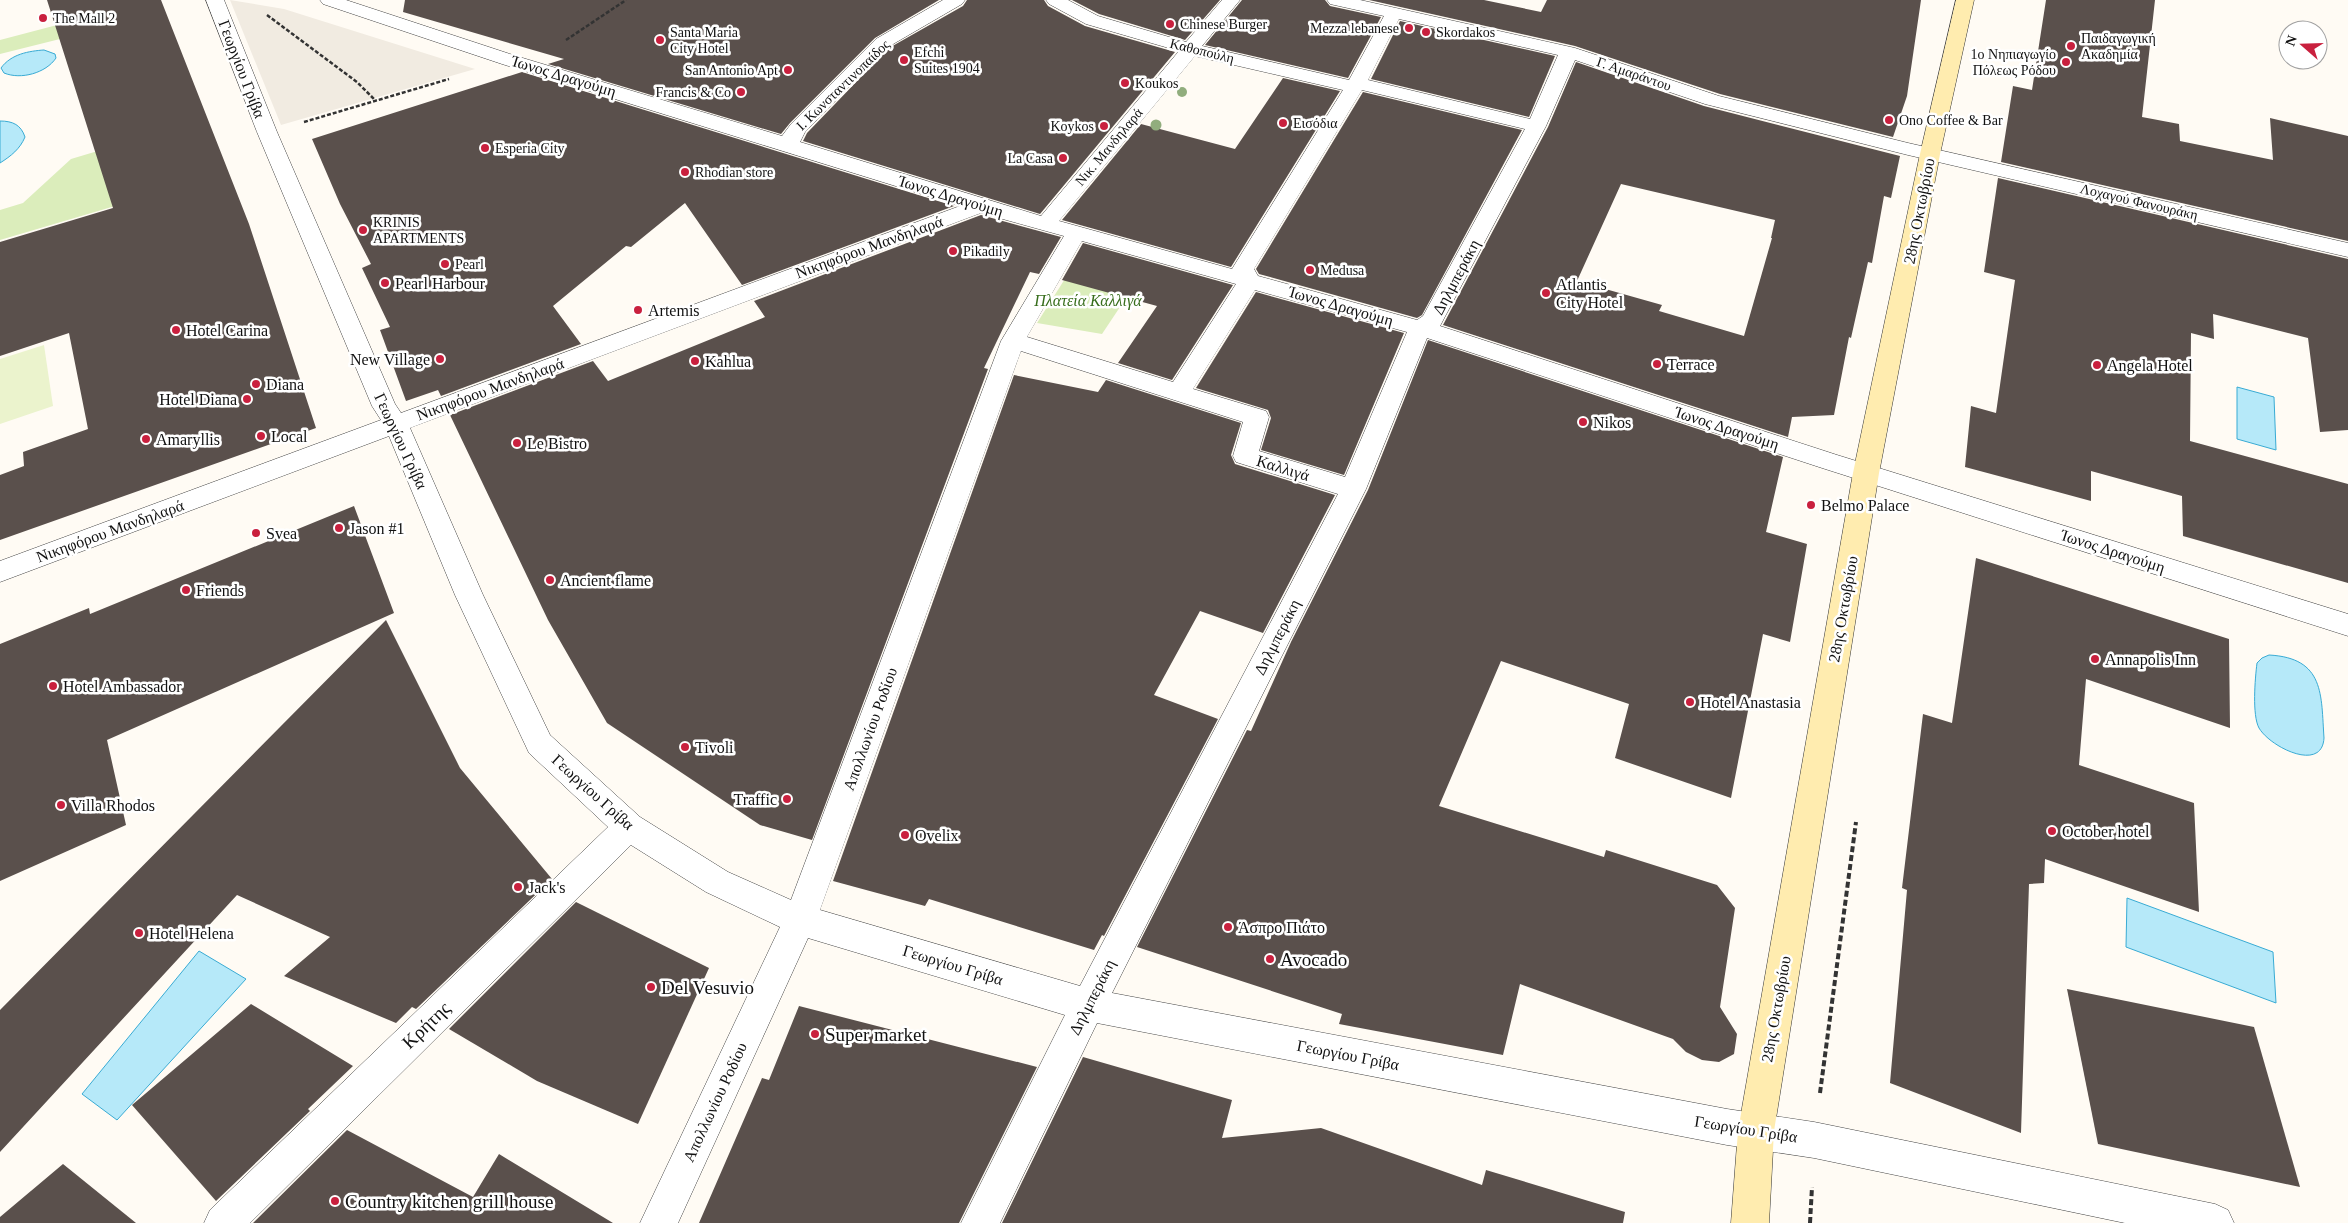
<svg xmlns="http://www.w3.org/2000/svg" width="2348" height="1223" viewBox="0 0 2348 1223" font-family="Georgia,serif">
<rect width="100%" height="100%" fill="#fffbf4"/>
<g fill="#dbedbb">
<path d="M76 20 80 34 0 54V40Z"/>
<path d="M111 147 132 201 0 240V210L23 203 71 159Z"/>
<path d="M1075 263 1136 283 1102 334 1037 323Z"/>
</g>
<path fill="#ebf3cd" d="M44 345 53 406 0 424V359Z"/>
<path fill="#f1ebe1" d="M230 0 284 9 475 69 281 125Z"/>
<g fill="#b6e9f9" stroke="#39abd4">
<path d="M44 50 55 54 56 58C46 73 21 80 4 73L1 68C11 54 29 51 44 50Z"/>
<path d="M0 121C13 121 21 125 25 137 20 149 11 156 0 163Z"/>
<path d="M2237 387 2274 397 2276 450 2237 439Z"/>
<path d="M2269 655C2325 658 2321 695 2324 738 2322 773 2270 747 2259 728 2252 715 2255 679 2257 663L2262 658Z"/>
<path d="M2127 898 2273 952 2276 1003 2126 947Z"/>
<path d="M199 951 246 979 117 1120 82 1094Z"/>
</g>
<g fill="#5a504c" fill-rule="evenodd">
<path d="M47 0H161L249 224 316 428 0 540V475L24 466 23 452 88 429 69 333 0 356V242L113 208Z"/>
<path d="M405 0H939L875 38 790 123 781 134 548 64 564 59 403 12Z"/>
<path d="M967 0H1044L1048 6 1085 26 1175 52 1040 214 803 141 807 133 889 48 963 6Z"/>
<path d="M1072 0H1220L1185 40 1099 14Z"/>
<path d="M1242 0H1325L1330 6 1381 17 1348 78 1205 45Z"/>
<path d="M1369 0H1484L1541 12 1547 0H1921L1907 96 1893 137 1720 94 1575 46Z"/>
<path d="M2046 0H2155L2142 117 2179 124 2180 141 2273 160 2270 118 2348 136V241L2001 162 2013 86 2032 90Z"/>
<path d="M1400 21 1555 56 1529 117 1371 79Z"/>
<path d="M1576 62 1704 106 1900 156 1891 198 1884 196 1872 263 1868 262 1851 338 1849 337 1834 415 1792 417 1788 437 1443 325 1548 127ZM1621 184 1775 220 1771 238H1772L1744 336 1659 311 1662 305 1577 281Z"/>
<path d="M522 72 954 206 742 285 685 203 631 247 626 246 553 306 581 344 441 396 438 390 406 401 380 330 390 327 362 268 371 264 340 204 312 139Z"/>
<path d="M1283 78 1340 91 1231 267 1062 220 1141 124 1235 149Z"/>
<path d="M1363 92 1522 130 1422 315 1417 318 1259 274 1256 269Z"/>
<path d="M1998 178 2348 259V430L2320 432 2308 338 2213 314 2214 339 2191 333 2190 441 2348 484V583L2183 536 2182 496 2091 471V501L1965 467 1971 406 1996 413 2015 280 1984 272Z"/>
<path d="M981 215 1061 237 1039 274 1030 272 984 368 988 369 812 840 760 825 607 723 548 620 450 415 593 361 608 381 765 317 754 301Z"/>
<path d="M1083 243 1233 285 1172 380 1118 363 1157 306 1062 280Z"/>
<path d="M1256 292 1404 333 1344 475 1261 450 1271 418 1268 410 1196 388Z"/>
<path d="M1428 340 1783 457 1766 532 1807 544 1790 642 1763 634 1731 798 1615 758 1629 704 1501 661 1439 806 1604 857 1606 850 1717 885 1735 908 1720 1007 1737 1034 1734 1054 1719 1062 1702 1060 1686 1052 1673 1039 1520 984 1503 1055 1339 1024 1342 1014 1137 947 1247 730 1251 731 1291 642 1368 490Z"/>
<path d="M1014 375 1098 392 1106 380 1241 423 1231 455 1235 464 1335 495 1263 633 1200 611 1154 695 1218 719 1104 936 1102 935 1094 950 929 899 925 906 833 881Z"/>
<path d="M354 506 394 613 107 740 126 825 0 881V644L89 608 90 614Z"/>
<path d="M1976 558 2229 639 2230 728 2086 679 2079 765 2194 803 2199 912 2045 859 2044 883 2029 884 2021 1133 1890 1083 1907 890 1902 888 1923 714 1952 723Z"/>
<path d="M386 620 460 768 552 879 416 1009 412 1007 396 1023 284 976 330 937 237 895 0 1152V1010Z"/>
<path d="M576 902 709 968 638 1124 537 1081 449 1029Z"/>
<path d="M2067 989 2254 1027 2300 1187 2098 1144Z"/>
<path d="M251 1004 353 1066 308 1109 310 1111 216 1201 132 1105Z"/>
<path d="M799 1006 1037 1067 959 1223H699L762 1078 769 1080Z"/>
<path d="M1083 1057 1232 1100 1222 1138 1321 1128 1482 1185 1486 1170 1625 1212 1623 1223H1002Z"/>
<path d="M347 1130 473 1197 499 1154 613 1223H253Z"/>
<path d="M63 1164 136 1223H0V1217Z"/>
</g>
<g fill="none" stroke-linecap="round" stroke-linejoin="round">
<g stroke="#444" stroke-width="1">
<path id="street" d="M206 0H224L277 132 395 404 401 413 960 206 502 64 323 4 320 0H346L516 56 782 136 791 124 876 39 943 0H965L962 4 888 47 805 132 800 142 1041 216 1179 51 1086 24 1049 4 1046 0H1068L1098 16 1186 42 1222 0H1240L1202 46 1349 80 1384 16 1330 4 1327 0H1360L1575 48 1719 96 1908 143 2348 243V257L1908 155 1705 104 1575 60 1546 126 1440 326 1837 455 2348 614V636L1819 467 1427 338 1366 489 1112 993 1727 1109 1814 1122 2215 1204 2228 1210 2234 1223H2125L1814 1158 1727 1145 1097 1023 1000 1223H961L1065 1015 808 938 678 1223H640L780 927 706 892 631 845 250 1223H204L210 1210 608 827 529 753 455 595 389 436 0 582V561L381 420 372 406 257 132ZM1399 19 1558 55 1530 119 1368 80ZM1195 56 1343 90 1232 269 1059 221ZM1362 90 1525 129 1423 316 1417 320 1258 276 1254 269ZM981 213 1064 236 1001 341 791 900 728 872 640 817 550 735 483 595 410 428ZM1082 241 1236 284 1173 382 1027 337ZM1255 290 1407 332 1345 477 1259 451 1269 417 1266 411 1193 389ZM1021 351 1243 422 1233 456 1236 462 1338 494 1080 986 820 910Z"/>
</g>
<g stroke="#333" stroke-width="1">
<path id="secondary" d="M1956 0H1974L1940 154 1879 473 1774 1131 1769 1223H1731L1738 1131 1853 473 1920 154Z"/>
</g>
<g stroke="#333" stroke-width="2.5" stroke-dasharray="4 2" stroke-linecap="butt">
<path d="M267 15 357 82 376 101"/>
<path d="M566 40 626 0"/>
<path d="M304 122 449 79"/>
</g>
<g stroke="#333" stroke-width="4" stroke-dasharray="6 3" stroke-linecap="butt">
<path d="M1820 1093 1856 822"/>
<path d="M1810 1223 1812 1187"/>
</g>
<use href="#street" fill="#fff" fill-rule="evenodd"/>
<use href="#secondary" fill="#ffecaf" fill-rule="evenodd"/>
</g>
<g fill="#91ad7d">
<circle cx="1182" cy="92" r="5"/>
<circle cx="1156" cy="125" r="5.5"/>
</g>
<g fill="#c9203e" stroke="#fff" stroke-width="2">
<circle cx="43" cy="18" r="5"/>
<circle cx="1170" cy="24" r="5"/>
<circle cx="1409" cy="28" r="5"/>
<circle cx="1426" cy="32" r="5"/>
<circle cx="660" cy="40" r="5"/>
<circle cx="2071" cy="46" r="5"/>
<circle cx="904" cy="60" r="5"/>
<circle cx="2066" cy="62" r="5"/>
<circle cx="788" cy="70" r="5"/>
<circle cx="1125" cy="83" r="5"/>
<circle cx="741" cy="92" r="5"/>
<circle cx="1889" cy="120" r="5"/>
<circle cx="1283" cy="123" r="5"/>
<circle cx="1104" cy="126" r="5"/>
<circle cx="485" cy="148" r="5"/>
<circle cx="1063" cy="158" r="5"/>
<circle cx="685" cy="172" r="5"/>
<circle cx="363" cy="230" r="5"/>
<circle cx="953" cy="251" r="5"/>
<circle cx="445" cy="264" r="5"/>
<circle cx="1310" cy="270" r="5"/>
<circle cx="385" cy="283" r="5"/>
<circle cx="1546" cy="293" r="5"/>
<circle cx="638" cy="310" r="5"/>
<circle cx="176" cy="330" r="5"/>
<circle cx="440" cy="359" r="5"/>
<circle cx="695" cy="361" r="5"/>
<circle cx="1657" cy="364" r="5"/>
<circle cx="2097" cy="365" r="5"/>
<circle cx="256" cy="384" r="5"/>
<circle cx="247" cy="399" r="5"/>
<circle cx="1583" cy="422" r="5"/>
<circle cx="261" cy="436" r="5"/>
<circle cx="146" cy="439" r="5"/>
<circle cx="517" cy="443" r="5"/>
<circle cx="1811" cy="505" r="5"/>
<circle cx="339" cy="528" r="5"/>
<circle cx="256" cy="533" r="5"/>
<circle cx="550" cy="580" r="5"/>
<circle cx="186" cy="590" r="5"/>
<circle cx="2095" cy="659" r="5"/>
<circle cx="53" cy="686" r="5"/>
<circle cx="1690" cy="702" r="5"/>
<circle cx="685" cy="747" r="5"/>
<circle cx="787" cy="799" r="5"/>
<circle cx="61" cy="805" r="5"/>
<circle cx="2052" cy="831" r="5"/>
<circle cx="905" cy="835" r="5"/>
<circle cx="518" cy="887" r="5"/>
<circle cx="1228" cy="927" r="5"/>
<circle cx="139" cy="933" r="5"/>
<circle cx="1270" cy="959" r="5"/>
<circle cx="651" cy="987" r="5"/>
<circle cx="815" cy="1034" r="5"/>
<circle cx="335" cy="1201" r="5"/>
</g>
<g text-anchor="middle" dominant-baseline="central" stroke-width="5" stroke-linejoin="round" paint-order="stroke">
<g font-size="14" fill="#111" stroke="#fff" text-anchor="start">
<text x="53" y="18">The Mall 2</text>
<text x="1180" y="24">Chinese Burger</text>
<text x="1399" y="28" text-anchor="end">Mezza lebanese</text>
<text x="670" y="32">Santa Maria<tspan x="670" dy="16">City Hotel</tspan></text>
<text x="1436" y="32">Skordakos</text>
<text x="2081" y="38">Παιδαγωγική<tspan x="2081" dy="16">Ακαδημία</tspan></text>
<text x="914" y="52">Efchi<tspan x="914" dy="16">Suites 1904</tspan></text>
<text x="2056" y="54" text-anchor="end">1ο Νηπιαγωγίο<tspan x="2056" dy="16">Πόλεως Ρόδου</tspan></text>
<text x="778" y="70" text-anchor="end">San Antonio Apt</text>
<text x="1135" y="83">Koukos</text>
<text x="731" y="92" text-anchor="end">Francis &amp; Co</text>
<text x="1899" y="120">Ono Coffee &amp; Bar</text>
<text x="1293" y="123">Εισόδια</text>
<text x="1094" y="126" text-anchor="end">Koykos</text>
<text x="495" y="148">Esperia City</text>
<text x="1053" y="158" text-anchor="end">La Casa</text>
<text x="695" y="172">Rhodian store</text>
<text x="373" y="222">KRINIS<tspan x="373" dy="16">APARTMENTS</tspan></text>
<text x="963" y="251">Pikadily</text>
<text x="455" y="264">Pearl</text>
<text x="1320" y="270">Medusa</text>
</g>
<g font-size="14" fill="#111" stroke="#fff">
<text transform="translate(1202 51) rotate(14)">Καθοπούλη</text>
<text transform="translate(1634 74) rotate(19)">Γ. Αμαράντου</text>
<text transform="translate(843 85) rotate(-44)">Ι. Κωνσταντινοπαίδος</text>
<text transform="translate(1109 147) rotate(-50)">Νικ. Μανδηλαρά</text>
<text transform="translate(2139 202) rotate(13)">Λοχαγού Φανουράκη</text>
</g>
<g font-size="16" fill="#111" stroke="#fff">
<text transform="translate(242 69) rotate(69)">Γεωργίου Γρίβα</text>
<text transform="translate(564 76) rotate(17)">Ίωνος Δραγούμη</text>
<text transform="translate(951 196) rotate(17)">Ίωνος Δραγούμη</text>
<text transform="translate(1919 211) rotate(-79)">28ης Οκτωβρίου</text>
<text transform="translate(869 247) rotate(-20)">Νικηφόρου Μανδηλαρά</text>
<text transform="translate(1456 277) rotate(-62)">Δηλμπεράκη</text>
<text transform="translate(1341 306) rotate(16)">Ίωνος Δραγούμη</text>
<text transform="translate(490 389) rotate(-20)">Νικηφόρου Μανδηλαρά</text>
<text transform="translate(1727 428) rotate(18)">Ίωνος Δραγούμη</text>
<text transform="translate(401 441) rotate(65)">Γεωργίου Γρίβα</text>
<text transform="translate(1283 468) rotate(17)">Καλλιγά</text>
<text transform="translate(110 531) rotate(-20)">Νικηφόρου Μανδηλαρά</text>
<text transform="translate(2113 551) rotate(18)">Ίωνος Δραγούμη</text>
<text transform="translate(1843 609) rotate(-80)">28ης Οκτωβρίου</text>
<text transform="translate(1277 637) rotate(-63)">Δηλμπεράκη</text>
<text transform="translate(870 729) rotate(-70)">Απολλωνίου Ροδίου</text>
<text transform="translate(593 792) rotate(42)">Γεωργίου Γρίβα</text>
<text transform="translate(953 965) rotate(17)">Γεωργίου Γρίβα</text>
<text transform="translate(1092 997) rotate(-63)">Δηλμπεράκη</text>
<text transform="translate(1776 1009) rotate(-80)">28ης Οκτωβρίου</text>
<text transform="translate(1348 1055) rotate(11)">Γεωργίου Γρίβα</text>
<text transform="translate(715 1102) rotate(-65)">Απολλωνίου Ροδίου</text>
<text transform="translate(1746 1129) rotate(9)">Γεωργίου Γρίβα</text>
</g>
<g font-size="16" fill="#111" stroke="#fff" text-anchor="start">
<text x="395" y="283">Pearl Harbour</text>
<text x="1556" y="284">Atlantis<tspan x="1556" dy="18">City Hotel</tspan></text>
<text x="648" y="310">Artemis</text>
<text x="186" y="330">Hotel Carina</text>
<text x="430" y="359" text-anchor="end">New Village</text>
<text x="705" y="361">Kahlua</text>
<text x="1667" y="364">Terrace</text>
<text x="2107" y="365">Angela Hotel</text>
<text x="266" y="384">Diana</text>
<text x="237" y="399" text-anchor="end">Hotel Diana</text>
<text x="1593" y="422">Nikos</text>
<text x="271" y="436">Local</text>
<text x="156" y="439">Amaryllis</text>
<text x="527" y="443">Le Bistro</text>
<text x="1821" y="505">Belmo Palace</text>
<text x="349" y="528">Jason #1</text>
<text x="266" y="533">Svea</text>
<text x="560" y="580">Ancient flame</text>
<text x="196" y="590">Friends</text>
<text x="2105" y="659">Annapolis Inn</text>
<text x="63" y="686">Hotel Ambassador</text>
<text x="1700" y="702">Hotel Anastasia</text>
<text x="695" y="747">Tivoli</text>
<text x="777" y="799" text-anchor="end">Traffic</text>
<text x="71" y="805">Villa Rhodos</text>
<text x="2062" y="831">October hotel</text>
<text x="915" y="835">Ovelix</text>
<text x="528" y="887">Jack's</text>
<text x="1238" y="927">Άσπρο Πιάτο</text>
<text x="149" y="933">Hotel Helena</text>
</g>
<g font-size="16" font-style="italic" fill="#376d1c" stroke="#fff">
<text x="1088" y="300">Πλατεία Καλλιγά</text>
</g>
<g font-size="19" fill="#111" stroke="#fff" text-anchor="start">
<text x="1280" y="959">Avocado</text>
<text x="661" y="987">Del Vesuvio</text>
<text x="825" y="1034">Super market</text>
<text x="345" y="1201">Country kitchen grill house</text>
</g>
<g font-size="19" fill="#111" stroke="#fff">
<text transform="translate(426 1025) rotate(-44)">Κρήτης</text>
</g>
</g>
<g transform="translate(2303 45) rotate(290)"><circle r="24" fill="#ffffff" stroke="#a0a0a0"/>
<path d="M0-4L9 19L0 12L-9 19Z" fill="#c9203e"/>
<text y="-8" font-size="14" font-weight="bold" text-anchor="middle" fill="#111111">N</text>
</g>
</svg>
